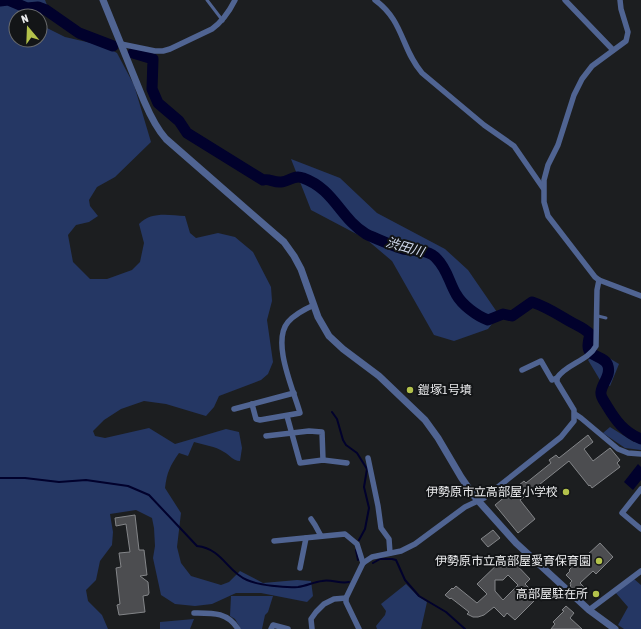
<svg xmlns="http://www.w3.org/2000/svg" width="641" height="629" viewBox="0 0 641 629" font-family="'Asap Condensed','Noto Sans JP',sans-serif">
<rect width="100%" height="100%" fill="#1c1e20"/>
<g fill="#253764" fill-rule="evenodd">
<path d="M0 0H45L47 5 40 17 41 25 65 37 104 46 117 53 134 85 151 142 115 177 97 187 89 200 90 206 98 216 89 222 76 225 68 235 73 262 90 279H107L132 270 140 262 144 243 139 224C151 211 169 215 185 216L190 233 196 238 218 233 235 237 253 252 271 287 272 301 267 320 273 362 268 374 261 380 219 396 214 407 206 416 166 404 144 401 121 409 104 420 93 431 95 436 105 438 149 428 175 444 226 429 239 432 242 448 240 461C233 461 230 455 224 452 215 446 204 445 194 442L188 456 179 453C170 466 167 472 165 488L181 513 177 547 181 563 191 576 221 585 229 582 240 571 263 583 297 580 311 581 313 596 307 602 261 593H236L212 604 195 606 175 604 161 595 153 558 155 546 154 528 152 518 136 510 110 514 113 532 112 545 100 561 96 580 86 590 88 601 102 615 108 629H0ZM16 16H40V40H16Z"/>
<path d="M291 159 340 178 377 213 445 249 468 270 499 315 488 329 454 341 434 335 392 261 366 239 311 210Z"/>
<path d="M599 352 619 364 610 386 600 380 588 360Z"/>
<path d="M610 427 634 442 641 433V450L625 448 603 433Z"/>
<path d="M634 579 641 585V629H624L618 625 628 607 615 592Z"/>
<path d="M406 584 419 597 427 602 421 629H377L376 626 385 615 386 611 381 604Z"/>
<path d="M231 596H273L268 612 265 615 262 629H241L235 619 230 616Z"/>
<path d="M194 619 190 629H160V622Z"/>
</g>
<path fill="#01012c" d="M638 464 641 467V480L633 490 624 482Z"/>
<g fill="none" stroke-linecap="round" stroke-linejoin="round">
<g stroke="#01012c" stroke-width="2">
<path d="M332 412 337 419 343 440 346 445 357 453 367 469 364 487 369 508 365 529 359 540"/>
<path d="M0 478H25L59 482 86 480 128 486 149 495 197 546C223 549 227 572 247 580 258 585 285 588 298 587 306 586 314 582 322 581 331 579 340 584 349 582"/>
<path d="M356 550 358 560"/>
<path d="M373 563 380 559H392L396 560 405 580 419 596 446 612 465 629"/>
</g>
<g stroke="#01012c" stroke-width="11">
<path d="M0 1 8 0 27 8 38 7 46 10 79 33 113 46"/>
<path d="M133 53 153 59 152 89 158 103 179 121 187 133 263 180C269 178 274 183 281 182 289 182 294 174 303 178 334 189 340 218 366 234 372 237 396 247 403 249 414 251 429 249 437 259 447 269 449 282 456 294 462 305 477 316 488 320L503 314 512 316 532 302C547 307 557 314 571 322 578 326 584 328 590 334 589 338 588 342 588 346 588 358 605 355 608 366 611 376 602 383 601 392 600 397 605 402 607 406 616 421 624 432 641 439"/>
</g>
</g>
<g fill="#4c4d50" stroke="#838588" fill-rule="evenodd">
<path d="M588 435 593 442 584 449 593 461 610 448 620 460 617 463 620 467 592 488 590 485 589 486 569 461 520 500 535 519 518 533 495 505 524 481 526 483 551 463 549 460 556 455 559 458Z"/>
<path d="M135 515 139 550H144L147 575 140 576 148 582 149 593 148 595 143 596 145 612 119 615 117 605 120 604 116 568 121 567 119 553 130 552 126 524 116 526 115 518Z"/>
<path d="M493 530 500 538 488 547 481 539Z"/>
<path d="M600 543 613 557 596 574 593 571 580 583 587 590 581 596 570 586 571 585 570 583 572 581 566 575 570 571 569 570 584 555 585 557Z"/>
<path d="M507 557 510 558 530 579 525 584 538 597 515 620 507 613 504 617 494 607 484 615 478 617H473L467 614 469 612 451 598 450 599 445 595 452 588 453 589 456 586 477 603 487 594 477 584 504 558ZM508 575 518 585 503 600 495 591V580H503Z"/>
<path d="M566 606 574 613 570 618 582 629H551L555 624 553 622 564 611 562 610Z"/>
</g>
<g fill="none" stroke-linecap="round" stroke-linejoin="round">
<g stroke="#506492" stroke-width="3">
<path d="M207 0 223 21"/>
<path d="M598 316 606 318"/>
</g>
<g stroke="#506492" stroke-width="5.5">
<path d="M375 0C404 21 401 49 422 73L484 125 514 146 543 188"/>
<path d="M565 0 613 50"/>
<path d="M121 44 155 51H163L170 49 212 29C223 21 229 12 235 0"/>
<path d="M599 280 641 296"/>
<path d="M522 370 541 361 552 380 557 378"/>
<path d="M252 404 256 419 260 420 300 413C294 391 271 342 288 322 295 314 305 309 314 305"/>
<path d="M234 409 294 393"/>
<path d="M575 414 581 418 618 449 628 453 641 454"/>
<path d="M287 416 300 463 323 460 347 463"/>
<path d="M266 436 309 431 322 432 323 460"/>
<path d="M368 458 378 506 381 528 389 539 390 553"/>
<path d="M641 489 622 513 641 529"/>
<path d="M311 519 315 525 321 536"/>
<path d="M274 541 345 534 357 544 363 563"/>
<path d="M300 568 306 538"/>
<path d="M589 610 641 571"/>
<path d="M194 613C213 613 227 612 238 629"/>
<path d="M271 629 273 625 288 629"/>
<path d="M312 629 311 619 316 612 324 604 334 599 346 598"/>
<path d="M359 629 346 602V598L363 563 372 557 401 551 415 544 465 507 484 498 561 437 574 421V410L557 382V378C566 364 588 361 596 346L597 290 599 280 595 277 548 216 544 202V180L548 165 558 145 574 95 582 79 592 66 626 41 628 32 621 9 620 0"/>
</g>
<path stroke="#506492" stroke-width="7" d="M103 0 144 101C150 115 156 128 166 139L284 242 294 256 301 269 318 317 329 336 343 349 379 376 425 420 438 438 461 477 474 496 516 543 589 610 615 629"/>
</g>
<g fill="#b3c24b" stroke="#131517" stroke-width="1.5">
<circle cx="410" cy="390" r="4"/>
<circle cx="566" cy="492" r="4"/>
<circle cx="599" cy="561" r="4"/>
<circle cx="596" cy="594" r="4"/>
</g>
<g text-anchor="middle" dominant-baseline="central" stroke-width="4" stroke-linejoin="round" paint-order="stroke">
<g font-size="12" fill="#ebecee" stroke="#131517" text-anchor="end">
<text x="418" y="390" text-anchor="start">鎧塚1号墳</text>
<text x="558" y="492">伊勢原市立高部屋小学校</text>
<text x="591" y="561">伊勢原市立高部屋愛育保育園</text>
<text x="588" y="594">高部屋駐在所</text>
</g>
<g font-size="13" font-style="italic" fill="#d4ddf1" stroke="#131517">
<text transform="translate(405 247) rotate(16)">渋田川</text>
</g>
</g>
<g transform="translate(28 28) rotate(341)"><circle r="19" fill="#131517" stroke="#696b6d"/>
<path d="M0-3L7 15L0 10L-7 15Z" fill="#b3c24b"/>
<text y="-6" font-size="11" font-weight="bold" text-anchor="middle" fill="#ebecee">N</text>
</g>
</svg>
